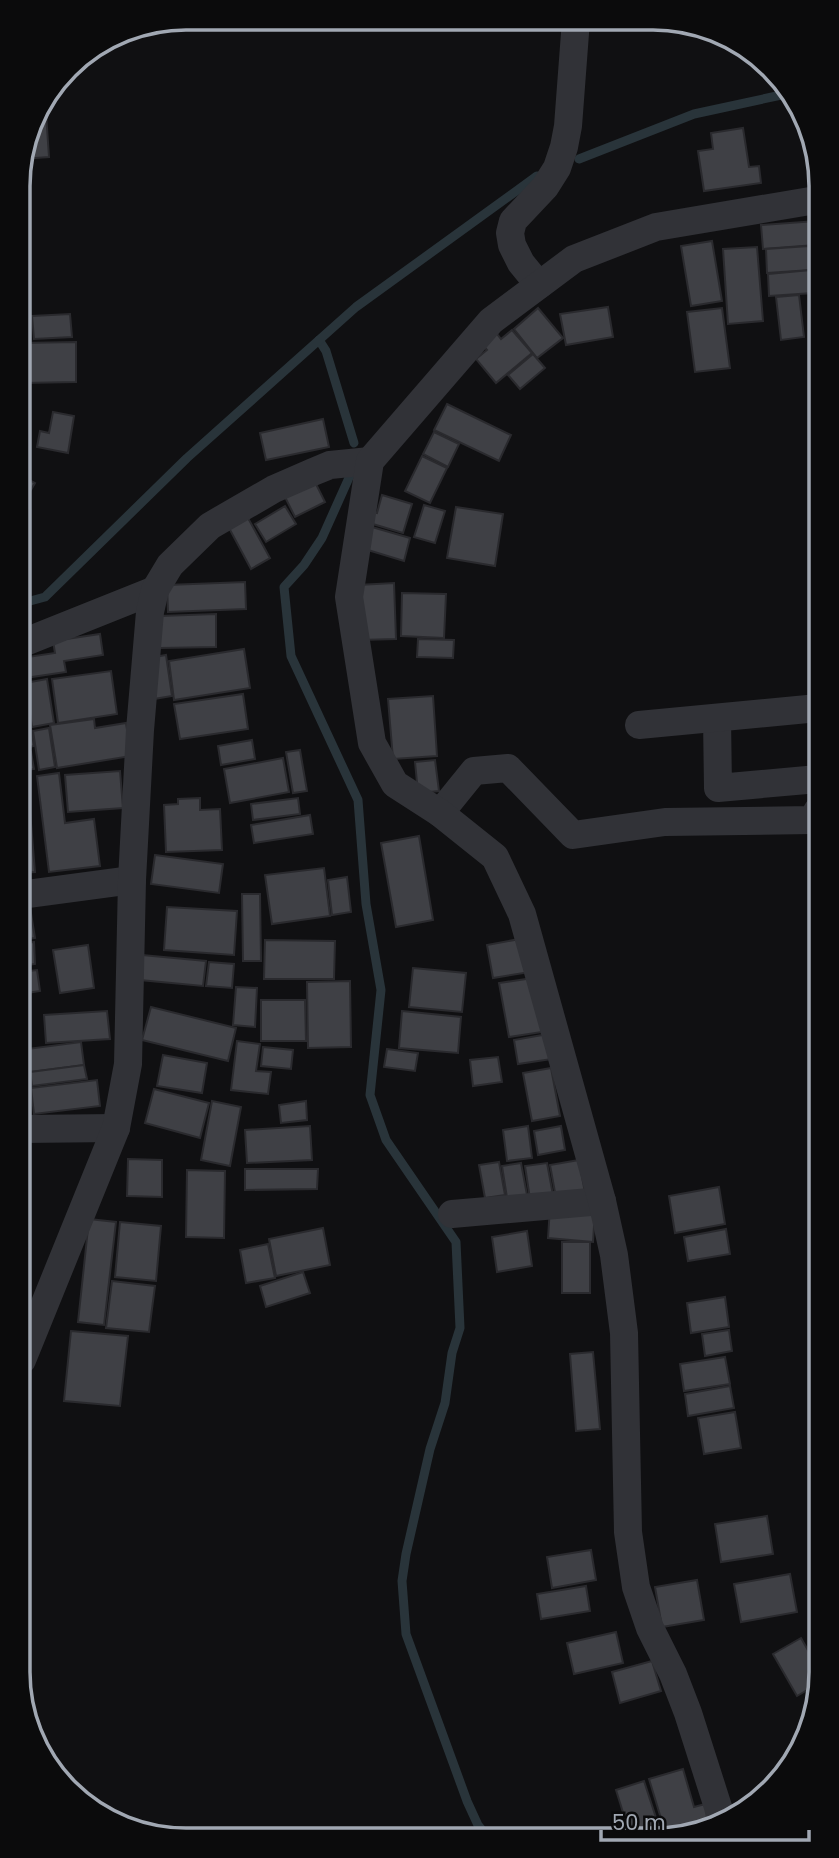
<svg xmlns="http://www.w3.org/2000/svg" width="839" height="1858" viewBox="0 0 839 1858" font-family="Poppins,sans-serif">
<rect width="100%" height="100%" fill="#101012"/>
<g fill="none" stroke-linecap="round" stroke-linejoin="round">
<g stroke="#29343a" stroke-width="9">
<path d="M579 159 694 114 786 94"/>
<path d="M319 340 326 351 354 443"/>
<path d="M352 471 322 538 304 565 284 587 291 656 358 800 366 904 381 990 370 1095 386 1140 456 1242 460 1328 452 1353 445 1403 430 1449 406 1554 402 1581 406 1634 467 1801 478 1825 487 1836"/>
<path d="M19 604 45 597 187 458 356 307 537 176"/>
</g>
</g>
<g fill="#3f4045" stroke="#2a2a2e" stroke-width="2">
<path d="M45 98 49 157 22 159 35 111Z"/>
<path d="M743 128 749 167 759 166 761 183 704 191 698 151 713 149 711 133Z"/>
<path d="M816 221V245L763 249 761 225Z"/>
<path d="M712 241 722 301 691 306 681 246Z"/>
<path d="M809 246 811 270 767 273 766 249Z"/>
<path d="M757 247 763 321 728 324 723 249Z"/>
<path d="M811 270 813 293 769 296 768 274Z"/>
<path d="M799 295 804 337 781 340 776 297Z"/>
<path d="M608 307 613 337 566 345 560 314Z"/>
<path d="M538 308 563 338 537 358 514 329Z"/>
<path d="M722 308 730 368 695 372 687 312Z"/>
<path d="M70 314 72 337 34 339 32 316Z"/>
<path d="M494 330 501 339 512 330 532 353 496 383 476 359 487 350 480 342Z"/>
<path d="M76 342V382L22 383V343Z"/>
<path d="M533 354 545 368 520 389 508 375Z"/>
<path d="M447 404 511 435 499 461 434 430Z"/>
<path d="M53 412 74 416 68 453 37 447 40 431 49 433Z"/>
<path d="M323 419 329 447 266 460 260 433Z"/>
<path d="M434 432 459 444 448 467 423 454Z"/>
<path d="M422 456 447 468 430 503 405 491Z"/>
<path d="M19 474 35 483 19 510Z"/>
<path d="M312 476 325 502 295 517 282 491Z"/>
<path d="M382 495 412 504 403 533 366 522 369 511 377 513Z"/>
<path d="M424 505 445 511 435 543 414 537Z"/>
<path d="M285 506 296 524 266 542 255 524Z"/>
<path d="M456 507 503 514 495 566 447 558Z"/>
<path d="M248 518 270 558 251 569 229 528Z"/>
<path d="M365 525 410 538 404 561 358 547Z"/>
<path d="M245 582 246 609 168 612 167 585Z"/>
<path d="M394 583 396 639 360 640 358 585Z"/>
<path d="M402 593 446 594 444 638 401 636Z"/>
<path d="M216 614V647L160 648V616Z"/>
<path d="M100 634 103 655 64 661 66 672 25 678 21 658 55 653 53 641Z"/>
<path d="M418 639 454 640 453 658 417 657Z"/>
<path d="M244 649 250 688 174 700 169 661Z"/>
<path d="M166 655 172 696 154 699 148 658Z"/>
<path d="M111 671 117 714 58 723 52 679Z"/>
<path d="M47 679 54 723 32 727 25 683Z"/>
<path d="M243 694 248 729 180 739 174 704Z"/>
<path d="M433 696 437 756 393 759 388 699Z"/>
<path d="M28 711 34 746 20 749V712Z"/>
<path d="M94 719 95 728 126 723 131 756 57 768 50 725Z"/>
<path d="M49 728 55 767 39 770 33 731Z"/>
<path d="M252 740 255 759 221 765 218 746Z"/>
<path d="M300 750 307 791 293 793 286 752Z"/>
<path d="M31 752 34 769 20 771V753Z"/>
<path d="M283 758 289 792 230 803 224 769Z"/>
<path d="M435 760 439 791 418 793 415 762Z"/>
<path d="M120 771 123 808 68 812 65 775Z"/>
<path d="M59 773 65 823 94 819 100 866 49 872 37 776Z"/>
<path d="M200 798V810L220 809 222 850 166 852 164 805 178 804V799Z"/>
<path d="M298 798 300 814 253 820 251 804Z"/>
<path d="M20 811H30L35 872 20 873Z"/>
<path d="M310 815 313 834 254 843 251 825Z"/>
<path d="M419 836 433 920 396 927 381 843Z"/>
<path d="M155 855 223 864 219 893 151 884Z"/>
<path d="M324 868 330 916 272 924 265 875Z"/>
<path d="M347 877 351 912 332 915 328 880Z"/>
<path d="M242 894H260L261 961H243Z"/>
<path d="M29 901 35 938 21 940 20 902Z"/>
<path d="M167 907 237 911 234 955 164 950Z"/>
<path d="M525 938 530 972 493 978 487 945Z"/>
<path d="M265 940 335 941 334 979H264Z"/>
<path d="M34 942 35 964 21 966V943Z"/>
<path d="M88 945 94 988 60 993 53 950Z"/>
<path d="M142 955 206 961 203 986 140 980Z"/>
<path d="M209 962 234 964 232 988 206 986Z"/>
<path d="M413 968 466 973 462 1012 409 1007Z"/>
<path d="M37 970 40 991 21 994V972Z"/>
<path d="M533 978 542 1032 509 1037 499 983Z"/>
<path d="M350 981 351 1047 308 1048 307 982Z"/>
<path d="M236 987 257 988 255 1027 233 1025Z"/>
<path d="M261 1000H305L306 1041H261Z"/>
<path d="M151 1007 236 1028 228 1061 142 1040Z"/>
<path d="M107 1011 110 1039 46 1043 44 1015Z"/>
<path d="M402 1011 461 1017 458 1053 399 1048Z"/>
<path d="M548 1034 552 1059 518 1064 514 1040Z"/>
<path d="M237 1041 260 1044 256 1071 271 1072 268 1094 231 1090Z"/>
<path d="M81 1042 84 1065 30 1072 27 1049Z"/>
<path d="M263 1047 293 1050 291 1069 261 1066Z"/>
<path d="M387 1049 418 1053 415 1071 384 1067Z"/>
<path d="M163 1055 207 1063 202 1093 157 1086Z"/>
<path d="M498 1057 502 1082 473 1086 470 1060Z"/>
<path d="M84 1065 87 1079 32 1086 30 1072Z"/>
<path d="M551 1068 560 1116 532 1121 523 1073Z"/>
<path d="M21 1072H25L30 1106 21 1107Z"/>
<path d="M97 1080 100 1106 34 1114 31 1088Z"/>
<path d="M154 1089 209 1103 200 1138 145 1123Z"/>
<path d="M212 1101 241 1107 230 1166 201 1160Z"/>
<path d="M306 1101 307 1120 281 1123 279 1105Z"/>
<path d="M310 1126 312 1160 247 1163 245 1130Z"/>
<path d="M528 1126 532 1158 507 1161 503 1130Z"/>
<path d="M561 1126 565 1150 538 1155 534 1131Z"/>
<path d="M128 1159 162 1160V1197L127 1196Z"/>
<path d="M579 1160 585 1193 556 1198 550 1165Z"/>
<path d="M499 1162 505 1195 485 1198 479 1165Z"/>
<path d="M521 1163 527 1195 507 1198 502 1166Z"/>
<path d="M547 1163 553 1195 530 1199 525 1166Z"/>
<path d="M245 1169H318L317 1189 245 1190Z"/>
<path d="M187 1170 225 1171 224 1238 186 1237Z"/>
<path d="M719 1187 725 1224 675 1233 669 1196Z"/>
<path d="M550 1207 595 1210 593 1242 548 1238Z"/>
<path d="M89 1219 116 1222 104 1325 78 1322Z"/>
<path d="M120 1222 161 1226 156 1281 115 1277Z"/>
<path d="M323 1228 330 1265 276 1276 269 1239Z"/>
<path d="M726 1229 730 1254 688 1261 684 1237Z"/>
<path d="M527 1231 532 1266 497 1272 492 1237Z"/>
<rect x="562" y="1242" width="28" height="51"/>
<path d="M268 1244 275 1278 246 1283 240 1250Z"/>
<path d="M303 1272 310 1293 266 1307 260 1286Z"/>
<path d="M112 1281 155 1286 149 1332 106 1328Z"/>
<path d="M725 1297 729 1327 691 1333 687 1303Z"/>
<path d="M729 1330 732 1351 705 1356 702 1334Z"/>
<path d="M71 1331 128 1336 120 1406 64 1401Z"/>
<path d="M593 1352 600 1429 576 1431 570 1354Z"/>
<path d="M725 1357 730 1384 684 1391 680 1364Z"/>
<path d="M730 1386 734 1408 688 1416 685 1394Z"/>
<path d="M735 1412 741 1448 704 1454 698 1418Z"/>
<path d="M767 1516 773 1554 721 1562 715 1524Z"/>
<path d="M591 1550 596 1580 552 1588 547 1557Z"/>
<path d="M790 1574 797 1612 741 1622 734 1584Z"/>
<path d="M697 1580 704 1620 662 1627 655 1587Z"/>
<path d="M586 1586 590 1611 541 1619 537 1594Z"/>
<path d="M616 1632 623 1663 574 1674 567 1643Z"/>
<path d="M801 1638 821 1673V1682L797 1696 773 1654Z"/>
<path d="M652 1661 661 1691 620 1703 612 1672Z"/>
<path d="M683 1769 694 1807 705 1804 712 1826 697 1835H666L649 1779Z"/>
<path d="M644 1781 660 1830 646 1835H630L616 1790Z"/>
</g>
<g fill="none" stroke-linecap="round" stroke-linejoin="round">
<g stroke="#313237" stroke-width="28">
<path d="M539 285 521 263 512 245 510 233 513 221 545 187 557 168 564 147 568 126 576 20"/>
<path d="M20 644 155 590"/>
<path d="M717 718 718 788 818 779"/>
<path d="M639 725 818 708"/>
<path d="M440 813 474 771 508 768 573 835 665 822 812 820 818 810"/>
<path d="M20 895 132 880"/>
<path d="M21 1129 116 1128"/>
<path d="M452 1214 602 1201"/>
<path d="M22 1360 116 1128 128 1064 132 880 140 730 150 612 155 590 170 565 210 526 274 489 313 472 330 465 370 461"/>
<path d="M721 1820 718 1807 688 1713 673 1674 650 1628 636 1587 628 1532 624 1333 614 1255 602 1201 522 914 495 857 440 813 395 784 372 743 349 597 370 461 491 321 574 259 656 227 816 200"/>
</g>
</g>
<path d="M0 0H839V1858H0ZM186 30H653A156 156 0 0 1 809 186V1672A156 156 0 0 1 653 1828H186A156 156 0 0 1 30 1672V186A156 156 0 0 1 186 30Z" fill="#0b0b0c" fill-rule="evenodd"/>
<path fill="none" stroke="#a1a8b3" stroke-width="3.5" d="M186 30H653A156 156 0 0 1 809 186V1672A156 156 0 0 1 653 1828H186A156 156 0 0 1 30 1672V186A156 156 0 0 1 186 30Z"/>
<path d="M601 1830v10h208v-10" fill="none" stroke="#a1a8b3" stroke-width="3.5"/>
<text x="612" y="1830" font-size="21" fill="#a1a8b3" stroke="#0b0b0c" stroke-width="5" paint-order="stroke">50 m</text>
</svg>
